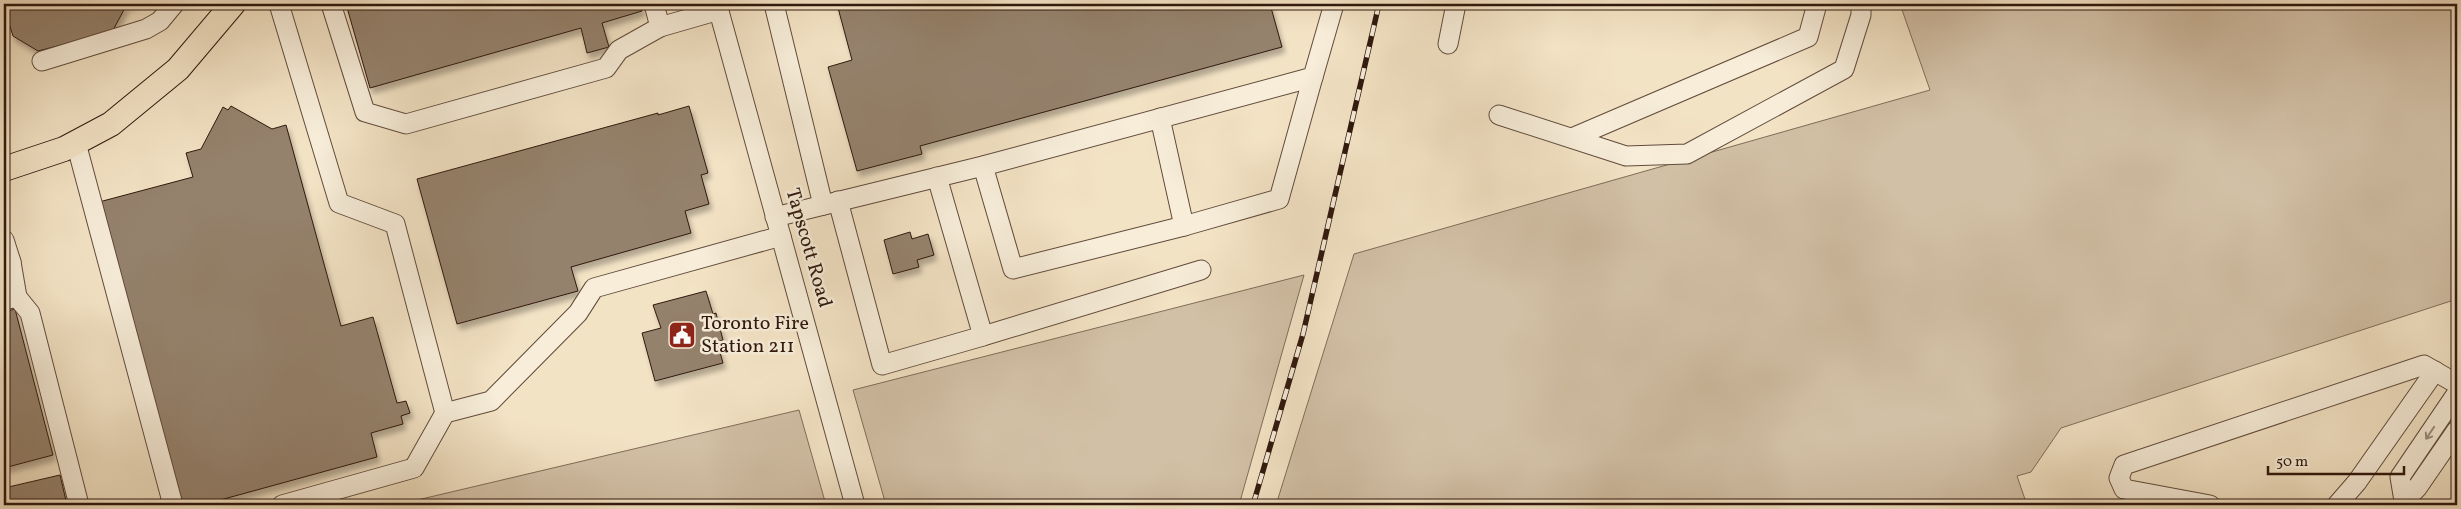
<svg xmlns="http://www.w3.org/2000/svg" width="2461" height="509" viewBox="0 0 2461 509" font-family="Vollkorn,serif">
<defs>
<filter id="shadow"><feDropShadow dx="3" dy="5.5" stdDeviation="2.5" flood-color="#0004"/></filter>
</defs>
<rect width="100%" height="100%" fill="#f3e3c5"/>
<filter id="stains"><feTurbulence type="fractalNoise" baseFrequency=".004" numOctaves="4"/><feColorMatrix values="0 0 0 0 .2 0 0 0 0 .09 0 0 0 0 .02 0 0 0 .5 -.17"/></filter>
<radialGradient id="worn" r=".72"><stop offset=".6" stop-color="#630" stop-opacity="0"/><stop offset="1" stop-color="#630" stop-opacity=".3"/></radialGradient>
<g fill="#d2c0a6" stroke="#816c5a">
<path d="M1900 4H2457V299L2061 428 2031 472 2017 476 2027 505H1276L1354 254 1930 90Z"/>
<path d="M1304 275 1239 505H886L853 390Z"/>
<path d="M799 410 826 505H396Z"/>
</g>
<g fill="#95826d" stroke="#30180e" filter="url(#shadow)">
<path d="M4 4H135L126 6 112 32 38 51 13 36 5 11H4Z"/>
<path d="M346 4H641L642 11 602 23 609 47 587 53 581 28 370 88Z"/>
<path d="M837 4H1270L1282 47 920 146 922 154 857 171 828 67 852 60Z"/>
<path d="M231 106 272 129 286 125 341 326 373 317 397 403 406 401 410 413 401 416 403 424 371 433 377 457 202 505H183L99 202 193 177 186 153 201 149 223 107 228 110Z"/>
<path d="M689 106 708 173 701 175 709 204 685 211 691 233 571 267 578 291 457 324 417 179 658 113V115Z"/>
<path d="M910 232 912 239 928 234 934 255 917 260 919 267 893 274 884 240Z"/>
<path d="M706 291 713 314 716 313 723 340 717 342 723 363 655 381 642 333 661 328 653 305Z"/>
<path d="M15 309 53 455 4 468V312Z"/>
<path d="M60 475 67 505H4V488Z"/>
</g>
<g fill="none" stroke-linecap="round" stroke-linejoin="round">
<g stroke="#614b3c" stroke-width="21">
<g id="minor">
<path d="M279 4 339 203 395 224 445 413"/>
<path d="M331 4 365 112 406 124 606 68 619 50 660 27"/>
<path d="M654 4 660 27 719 10"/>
<path d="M717 4 855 505"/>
<path d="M774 4 823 205"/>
<path d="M1448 44 1456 4"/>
<path d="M42 61 146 29 160 21 174 4"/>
<path d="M1499 115 1626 156 1687 154 1844 69 1861 15V4"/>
<path d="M1160 118 1184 226 1279 199 1313 77"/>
<path d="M1572 138 1808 37 1817 4"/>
<path d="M76 143 173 505"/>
<path d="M983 166 1013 269 1184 226"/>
<path d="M838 201 882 365 983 336 937 177"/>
<path d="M775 217 983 166 1313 77 1334 4"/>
<path d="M4 240 11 262 4 264"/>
<path d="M17 297 30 313 79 505"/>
<path d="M4 300 17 297 11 262"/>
<path d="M983 336 1201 270"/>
<path d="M2457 393 2400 477 2404 501 2417 488 2457 430"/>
<path d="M282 505 414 468 445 413 491 401 578 313 594 288 781 236"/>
<path d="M2210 505 2124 489 2119 478 2124 465 2424 365 2457 384"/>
<path d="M2337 505 2357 482 2435 371"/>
</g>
</g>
<g stroke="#30180e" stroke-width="26">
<path id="major" d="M4 169 64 149 111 124 178 69 233 4"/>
</g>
<use href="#minor" stroke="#f7edd9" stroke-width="19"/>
<use href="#major" stroke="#f3e3c5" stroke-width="24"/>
<g stroke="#30180e" stroke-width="5.5">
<path id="rail" d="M1253 505 1303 334 1379 4"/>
</g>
<use href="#rail" stroke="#f7edd9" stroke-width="4" stroke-dasharray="11" stroke-linecap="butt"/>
</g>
<defs><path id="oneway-shaft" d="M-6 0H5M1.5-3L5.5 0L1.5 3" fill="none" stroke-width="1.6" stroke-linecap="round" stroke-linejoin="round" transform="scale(1.25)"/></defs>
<use stroke="#9d8d7e" href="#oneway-shaft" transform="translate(2430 433) rotate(124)"/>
<defs>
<g id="civic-square" transform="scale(1.4375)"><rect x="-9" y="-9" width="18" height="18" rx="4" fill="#8f2418" stroke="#f7edd9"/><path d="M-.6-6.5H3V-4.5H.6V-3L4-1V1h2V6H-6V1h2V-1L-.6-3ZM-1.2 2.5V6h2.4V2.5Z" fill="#fff"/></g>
</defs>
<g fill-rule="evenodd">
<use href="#civic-square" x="682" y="335"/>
</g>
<g text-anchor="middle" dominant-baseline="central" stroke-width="5" stroke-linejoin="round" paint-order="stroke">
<g font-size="20" fill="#30180e" stroke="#f7edd9">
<text transform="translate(808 248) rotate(74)">Tapscott Road</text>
</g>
<g font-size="20" fill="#30180e" stroke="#f7edd9" text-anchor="start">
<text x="701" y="324">Toronto Fire<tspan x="701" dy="23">Station 211</tspan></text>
</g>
</g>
<rect width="2461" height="509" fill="none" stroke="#f3e3c5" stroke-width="20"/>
<rect x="5" y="5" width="2451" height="499" fill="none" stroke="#30180e" stroke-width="2.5"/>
<rect x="10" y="10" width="2441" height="489" fill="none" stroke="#30180e"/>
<path d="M2268 466v8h136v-8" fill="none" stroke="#30180e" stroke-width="2.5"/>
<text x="2276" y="466" font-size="15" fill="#30180e" stroke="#f7edd9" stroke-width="4" paint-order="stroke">50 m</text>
<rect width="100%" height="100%" filter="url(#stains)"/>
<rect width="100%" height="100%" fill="url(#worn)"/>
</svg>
